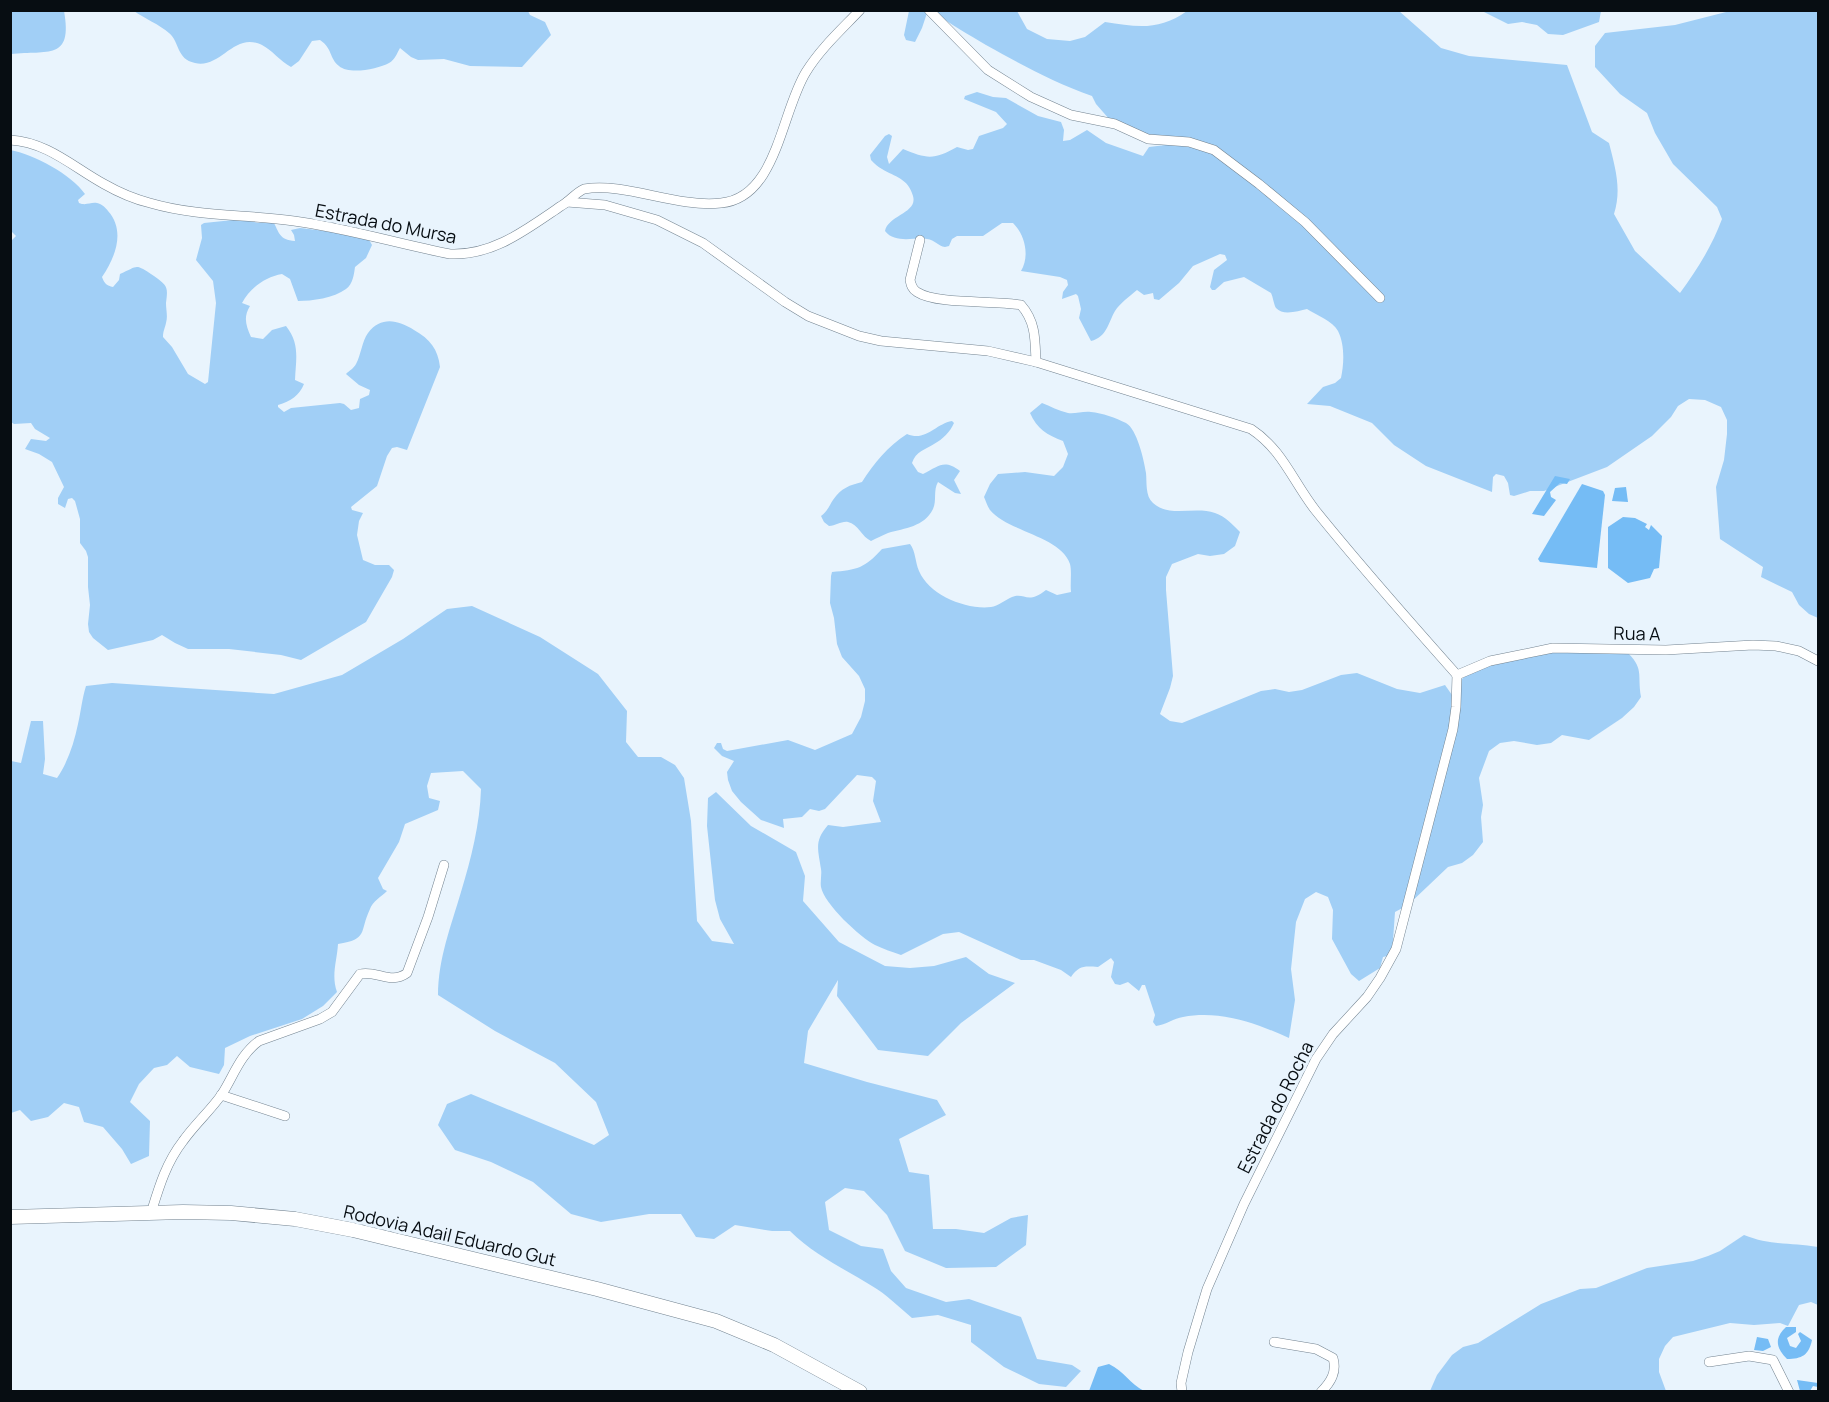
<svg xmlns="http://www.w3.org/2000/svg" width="1829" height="1402" viewBox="0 0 1829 1402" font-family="Manrope,sans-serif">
<rect width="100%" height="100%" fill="#e9f4fd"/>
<g fill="#a1cff6">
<path d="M11 10 64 11C73 61 48 50 11 54Z"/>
<path d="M134 11H528L530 15 545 22 551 35 522 67 470 66 444 59 418 60 411 57 400 48C397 53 395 60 389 63 378 69 349 75 339 66 329 58 333 49 320 40L312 41 299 61 291 67C280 61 272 50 262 45 234 31 221 69 195 63 176 59 180 42 169 33 160 25 144 18 134 11Z"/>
<path d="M909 11H1017L1027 29 1047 39 1070 41 1085 37 1105 22C1137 27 1159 31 1187 11H1399L1441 48 1469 56 1567 65 1592 132 1609 143C1615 167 1622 189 1614 214L1635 251 1680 293C1697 270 1712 246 1722 219L1717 207 1673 164 1655 133 1647 113 1620 94 1595 67V46L1605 33 1675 25 1730 11H1818V618L1809 614 1799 605 1792 592 1761 577 1763 567 1720 539 1716 487 1724 460 1727 434V420L1721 407 1705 400 1689 399 1678 406 1671 417 1652 436 1607 467 1544 491H1530L1514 496 1510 495 1508 483 1504 476 1496 474 1493 477 1492 492 1426 466 1394 445 1372 423 1330 406 1307 404 1323 387 1335 383 1341 378C1344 364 1345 345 1338 331 1333 321 1316 315 1307 309 1298 311 1283 316 1276 308 1274 305 1273 297 1271 293L1244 277 1224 282 1215 290H1212L1210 287 1214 270 1227 260 1225 255 1220 254 1193 266 1179 283 1159 300 1154 299 1153 293 1144 295 1137 290C1130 296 1120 303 1115 311 1108 323 1107 337 1091 341L1079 318 1081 309 1078 296 1076 294 1062 299 1063 292 1068 285 1067 280 1060 277 1021 271C1030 256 1025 235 1013 223H1002L983 236H957L952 239 949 246 945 247C938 246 935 240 927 239 914 237 895 244 885 231 888 215 918 213 913 196 908 178 895 177 882 169 878 167 874 163 871 160L870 155 885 136 889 134 892 136 887 157 889 164 903 149C927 159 934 160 957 147L968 150 973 149 979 136 1003 128 1007 124 996 112 964 99 965 96 977 92 993 97 1006 98 1038 116 1061 122 1064 130 1063 141 1070 140 1087 130 1106 143 1143 156 1149 147 1174 144 1179 137H1151L1110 120 1096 104 1092 96C1053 82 1022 65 986 45 968 34 951 25 934 12L927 13 922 28 915 42 906 40 904 35Z"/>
<path d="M1482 11H1601L1599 22 1563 35 1548 34 1537 25 1522 22 1508 24Z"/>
<path d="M10 150C34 154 72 175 85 194L78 200 79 203C86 206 90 202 97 203 102 204 106 208 108 211 126 231 115 258 102 277 104 283 107 286 113 287L119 280 120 274C139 266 134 263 154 276 168 286 168 287 166 303 166 310 168 316 166 323 165 328 163 331 163 337L172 347 188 374 205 384 208 382 216 303 213 281 196 260 202 238 201 225 204 223 243 219 258 223 273 221C279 232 279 240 295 241L294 235 291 230 300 228 367 236 372 245 366 258 355 267C354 274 353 284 346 289 334 298 312 301 298 301L290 279 282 274C265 277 250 288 242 303L250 306C243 317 246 326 251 337L263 339 272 330 286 326C300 344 296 358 295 380L304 384C299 396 291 401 278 405V407L284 412 291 408 340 403 344 404 351 410 359 408 360 399 369 395 370 390 359 385 346 374C349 371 354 368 356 364 361 355 362 341 368 333 381 316 398 320 414 330 430 339 438 349 440 367L407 450 397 447 392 448 387 456 377 486 351 507 352 510 363 513 359 521 357 535 363 560 375 565H389L394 570 392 577 366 622 301 660 281 655 229 649H188L175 643 162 635 153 640 108 650 93 638 89 632 88 624 90 605 88 587V557L86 551 80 543V519L75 501 72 498 68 499 65 508 58 504V498L64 487 52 462 39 454 25 449 31 439 46 441 50 438 35 429 31 423 14 424 11 422 10 242 16 236 12 232 10 223Z"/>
<path d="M1042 403C1050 406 1059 411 1068 413 1075 414 1083 411 1091 412 1102 413 1116 418 1126 423 1137 429 1144 460 1146 473 1147 482 1145 496 1153 503 1169 518 1195 506 1215 513 1225 516 1233 525 1240 532L1235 546 1224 554 1210 556 1198 554 1172 564 1166 577V590L1173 676 1170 688 1160 714 1170 721 1182 723 1261 691 1275 689 1289 692 1302 690 1341 675 1357 673 1397 689 1420 693 1445 685 1452 695 1462 679 1471 670 1553 651 1625 650C1645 669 1637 673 1641 697L1634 707 1622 718 1589 740 1562 735 1551 743 1537 745 1514 741 1500 743 1489 751 1479 778 1483 805 1481 817 1483 842 1473 855 1462 863 1448 867 1408 905 1395 912 1392 955 1383 957 1380 968 1359 981 1351 974 1332 939 1333 910 1328 897 1316 892 1305 899 1296 922 1291 969 1295 1000 1289 1038C1256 1023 1220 1010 1183 1017 1174 1018 1166 1025 1156 1026L1153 1022 1155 1015 1145 985H1142L1139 991 1128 982 1120 985 1115 984 1111 977 1114 962 1111 958 1098 967C1085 966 1079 965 1071 977L1061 970 1034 960H1021L959 932 943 934 901 955C893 952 883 949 875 945 860 937 824 904 821 887 820 881 822 875 821 869 818 849 814 841 828 825L843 827 881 822 873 801 876 781 872 777 857 775 825 809 819 811 810 809 802 817 783 819 784 828 761 820 741 802 732 791 728 780 727 772 734 761 722 756 714 748 717 743H721L723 749 727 751 788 740 815 750 852 734 861 717 865 701V689L859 676 842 657 837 644 834 618 830 603 831 576 832 572C857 570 865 568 882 549L910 544C916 552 915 562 919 571 929 595 966 610 991 607 998 606 1005 600 1012 597 1025 592 1027 605 1046 590L1057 595 1071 592C1070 584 1072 572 1070 564 1061 536 1008 532 990 510 987 506 986 501 984 497L990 484 998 474 1025 472 1054 476 1063 467 1068 454 1063 441C1047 435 1037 429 1030 413Z"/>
<path d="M952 421 954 423C950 432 943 439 934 444 925 450 916 451 912 463L918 472 923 474C939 466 944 459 960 471L954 480 961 494 955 493 938 482C933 490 937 501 933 509 924 527 905 528 888 533 883 535 877 538 871 541 862 537 858 524 848 522 841 521 836 526 829 526L824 522 821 516C827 512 829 506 833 500 841 488 850 485 862 482 874 463 888 446 907 434 926 442 935 424 952 421Z"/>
<path d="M472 606 540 637 598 674 627 711 626 742 638 757H661L675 765 684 778 691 821 697 921 712 941 734 944 720 919 715 900 707 826 708 798 716 792 751 826 796 852 805 876 803 901 839 942 885 966 910 968 934 966 966 957 989 974 1015 983 961 1023 928 1056 878 1050 837 996 838 980 808 1031 804 1063 867 1082 937 1100 946 1115 899 1139 909 1172 929 1175 933 1229H956L984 1233 1011 1218 1028 1215 1026 1245 996 1267 946 1268 905 1251 887 1215 864 1191 845 1188 825 1202 829 1230 861 1246 883 1249 891 1271 906 1288 946 1302 969 1299 1021 1317 1037 1359 1072 1365 1081 1371 1066 1387 1039 1384 1004 1367 971 1342V1325L938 1315 912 1318C899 1307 886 1294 872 1286 843 1268 814 1255 790 1231H772L735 1225 714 1239 696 1237 681 1214H649L601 1222 571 1214 533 1182 491 1162 455 1150 438 1125 447 1104 471 1094 594 1145 609 1135 596 1102 555 1063 495 1031 438 995C438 959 451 926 461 892 471 859 480 824 481 789L463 771 431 773 427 786 429 798 440 801 438 810 405 824 399 842 378 878 383 889 387 891C382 896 372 902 370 909 359 932 369 939 338 944 337 961 331 975 337 992L323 1006 302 1019 250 1036 225 1048 224 1065 219 1074 190 1067 177 1056 167 1065 154 1068 139 1084 130 1102 150 1121 149 1156 131 1164 122 1149 103 1127 84 1122 79 1107 64 1103 48 1117 31 1121 20 1110 11 1113V761L21 763 31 721H43L45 759 43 774 57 778C68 762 74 743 78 724 81 711 82 699 86 686L112 683 274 694 342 675 403 639 447 609Z"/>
<path d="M1744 1235C1771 1246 1792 1242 1818 1247V1305L1811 1302 1799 1305 1788 1326 1780 1323 1754 1325 1730 1323 1673 1337 1665 1346 1659 1359V1372L1666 1391H1430L1437 1375 1452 1355 1463 1347 1478 1343 1541 1304 1580 1289 1596 1288 1647 1268 1693 1261 1708 1256 1720 1251Z"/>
</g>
<g fill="#75bcf5">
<path d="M1555 476 1570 479 1567 484 1560 483 1550 492 1551 497 1556 500 1544 516 1532 514Z"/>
<path d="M1582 484 1603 491 1605 495 1597 568 1540 562 1538 559Z"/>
<path d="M1626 487 1628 502 1612 501 1615 488Z"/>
<path d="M1623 517 1635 518 1647 524 1645 527 1649 530 1651 525 1662 536 1659 568 1654 569 1650 578 1628 583 1608 568V527Z"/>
<path d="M1786 1327H1796V1332L1787 1338 1790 1346 1796 1348 1801 1341 1798 1334 1800 1332 1812 1340C1809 1355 1802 1359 1787 1359 1776 1348 1774 1338 1786 1327Z"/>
<path d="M1757 1337 1768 1339 1771 1347 1763 1351 1754 1350Z"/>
<path d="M1109 1364C1124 1371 1130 1384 1144 1391H1089L1098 1367Z"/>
<path d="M1797 1380 1818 1383V1387L1813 1386 1810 1391H1800Z"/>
</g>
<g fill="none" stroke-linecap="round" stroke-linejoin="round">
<g stroke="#738390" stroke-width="10">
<g id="street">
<path d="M929 10 988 70 1031 97 1071 115 1115 124 1148 139 1189 142 1214 150 1259 184 1305 222 1380 298"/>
<path d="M10 140C47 142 73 167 104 184 118 192 134 199 150 203 198 217 246 214 294 221 347 228 398 244 450 254 493 256 527 229 561 206 570 201 575 193 584 189 626 182 676 208 721 203 777 198 781 112 806 72 820 49 841 30 860 10"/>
<path d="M567 202 605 205 657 220 703 243 785 302 808 316 859 336 881 341 988 351 1036 362 1251 429C1283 450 1293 482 1316 511 1361 567 1409 621 1457 675"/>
<path d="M920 240 910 280C911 285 912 289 917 292 937 305 995 300 1021 305 1036 322 1035 340 1036 362"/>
<path d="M1457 675 1490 661 1553 648 1666 650 1753 645 1776 646 1799 651 1818 661"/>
<path d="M221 1095 285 1116"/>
<path d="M151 1213C159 1187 166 1163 183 1141 195 1124 211 1110 222 1094 234 1075 240 1055 259 1041L320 1019 332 1012 360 974C377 970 391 985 407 973L428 917 444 865"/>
<path d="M1274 1342 1316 1349 1333 1358C1337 1372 1331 1382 1321 1392"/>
<path d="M1709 1362 1749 1356 1773 1360 1789 1392"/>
<path d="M1182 1392 1181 1383 1188 1352 1207 1289 1244 1204 1316 1059 1333 1034 1367 997 1380 978 1396 949 1453 729 1456 707 1457 675"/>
</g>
</g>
<g stroke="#738390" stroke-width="15">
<path id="primary" d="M10 1217 183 1212 231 1213 295 1219 353 1230 597 1289 716 1321 774 1345 860 1392"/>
</g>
<use href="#street" stroke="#fff" stroke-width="9"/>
<use href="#primary" stroke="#fff" stroke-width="14"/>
</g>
<g text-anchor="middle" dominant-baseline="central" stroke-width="6" stroke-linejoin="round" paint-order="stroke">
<g font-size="18" fill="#070d12" stroke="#e9f4fd">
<text transform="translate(386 223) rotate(11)">Estrada do Mursa</text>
<text transform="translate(1637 633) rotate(1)">Rua A</text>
<text transform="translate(1275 1107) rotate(-63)">Estrada do Rocha</text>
<text transform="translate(450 1235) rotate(13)">Rodovia Adail Eduardo Gut</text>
</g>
</g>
<rect width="1829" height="1402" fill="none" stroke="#070d12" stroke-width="24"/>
</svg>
